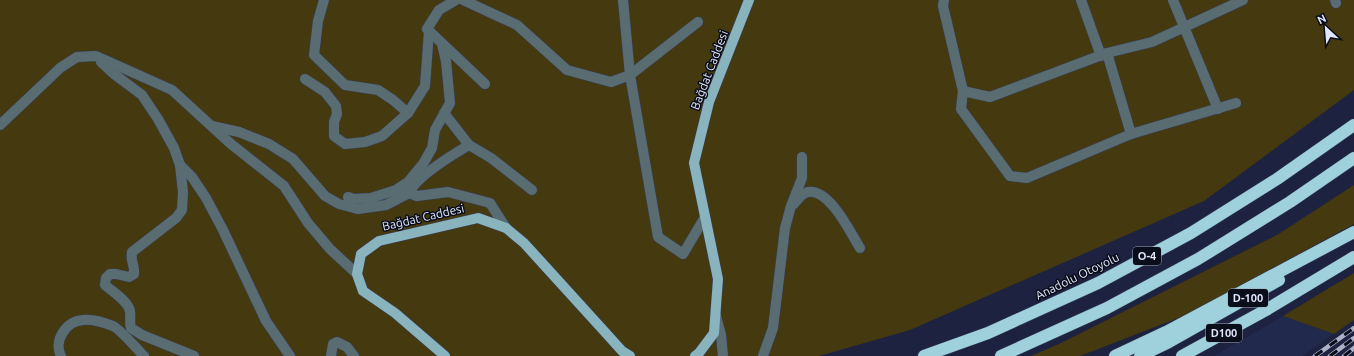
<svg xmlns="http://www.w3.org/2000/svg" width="1354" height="356" viewBox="0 0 1354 356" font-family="Ubuntu,sans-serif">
<rect width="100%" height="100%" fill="#1c223f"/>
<path fill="#21294c" d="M1283 316 1334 334 1302 356H1214Z"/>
<g fill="#45390f">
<path d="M0 0H1354V90L1204 201 910 330 819 356H0Z"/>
<path d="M1354 185V224L1186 315 1080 356H1031L1061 343 1277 235Z"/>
<path d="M1354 273V320L1334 334 1283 316Z"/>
</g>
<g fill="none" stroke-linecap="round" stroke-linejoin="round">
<g stroke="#383e59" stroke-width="11">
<g id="minor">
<path d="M324 0 318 21 314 55 345 85 378 90 393 100 408 113"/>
<path d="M456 0 439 10 427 29 485 84"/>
<path d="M463 0 517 25 567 70 611 82 630 75 698 22"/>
<path d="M623 0 630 75 658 237 683 254 705 217"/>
<path d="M944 0 943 6 963 91 990 97 1107 53 1152 42 1243 0"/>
<path d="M1081 0 1101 56"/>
<path d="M1173 0 1218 109"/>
<path d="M1335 0 1336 3"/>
<path d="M1107 53 1131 134"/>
<path d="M101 62 114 74 142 95 158 119 174 148 180 165 183 192 182 210 176 218 132 252C130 262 135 264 134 274L129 277 116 274H110L106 278 105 285C113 292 128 301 130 311 131 317 129 322 131 328L142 335 194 356"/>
<path d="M305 79 325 92 336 106 337 114 334 122V136L345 144 365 142 382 136 408 113 425 86 429 31"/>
<path d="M963 91 961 109 1010 176 1027 178 1131 134 1236 103"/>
<path d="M444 113 469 145"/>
<path d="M0 125 60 68 77 57 96 56 172 90 231 144 284 186 308 223 330 249 357 274"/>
<path d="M212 126 239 132 269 144 293 159 325 196 339 204 358 209 386 205 409 193"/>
<path d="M180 165 192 177 206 198 223 230 266 321 290 356"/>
<path d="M348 197 354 199 371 198 396 190 408 182 423 164 432 148 435 130 450 103 446 61 442 44"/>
<path d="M794 204C798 199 802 193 808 192 830 189 850 232 860 248"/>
<path d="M506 228 490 203 448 192 417 196 409 193C417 176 452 155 469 145L491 158 532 190"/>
<path d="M716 316 721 335 723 356"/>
<path d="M61 356C53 341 66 321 83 320 92 319 105 323 113 326 120 329 138 350 144 356"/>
<path d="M331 356 333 344 337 342 347 347 354 356"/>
<path d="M763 356 773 328 785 228 791 206 802 178V157"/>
</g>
</g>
<g stroke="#383e59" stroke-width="11">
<g id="major">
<path d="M445 356 395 313 363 291 357 274 361 254 379 241 478 218 506 228 524 243 604 331 622 351 630 356"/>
<path d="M695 356 699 353 714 333 718 279 694 163 709 102 749 0"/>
</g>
</g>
<g stroke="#383e59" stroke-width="13">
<g id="highway">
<path d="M924 356 988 333 1098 283 1191 233 1277 179 1354 125"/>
<path d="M1001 356 1107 308 1198 259 1290 202 1354 158"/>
<path d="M1115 356 1166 332 1354 232"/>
<path d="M1140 356 1167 343 1279 280"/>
<path d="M1182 356 1266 310 1354 257"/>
</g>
</g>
<use href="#minor" stroke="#586c71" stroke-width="10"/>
<use href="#major" stroke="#8ab4bd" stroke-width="10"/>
<use href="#highway" stroke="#9ed1dc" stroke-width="12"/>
<g stroke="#abb1c7" stroke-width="4.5">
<g id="rail">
<path d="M1315 356 1354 328"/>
<path d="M1330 356 1354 338"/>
<path d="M1344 356 1354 348"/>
</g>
</g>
<use href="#rail" stroke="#0a0d1a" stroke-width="3" stroke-dasharray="9" stroke-linecap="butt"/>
</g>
<g text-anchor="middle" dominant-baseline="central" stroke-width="3" stroke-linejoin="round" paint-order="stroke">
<g fill="#0a0d1a" stroke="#a1a6b8" stroke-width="1">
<rect x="1133" y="247" width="28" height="18" rx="3"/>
<rect x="1228" y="289" width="40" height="18" rx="3"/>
<rect x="1206" y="324" width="36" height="18" rx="3"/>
</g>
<g font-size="11" font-weight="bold" fill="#e2e8fb">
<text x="1147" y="256">O-4</text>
<text x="1248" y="298">D-100</text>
<text x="1224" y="333">D100</text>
</g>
<g font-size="12" fill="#e2e8fb" stroke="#0a0d1a">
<text transform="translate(709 70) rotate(-69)">Bağdat Caddesi</text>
<text transform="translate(423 217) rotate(-13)">Bağdat Caddesi</text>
<text transform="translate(1077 276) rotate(-26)">Anadolu Otoyolu</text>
</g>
</g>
<g transform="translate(1326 28) rotate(334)" stroke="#0a0d1a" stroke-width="3" paint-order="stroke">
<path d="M0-3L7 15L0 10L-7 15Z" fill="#e2e8fb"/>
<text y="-6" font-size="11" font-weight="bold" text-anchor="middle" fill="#e2e8fb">N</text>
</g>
</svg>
